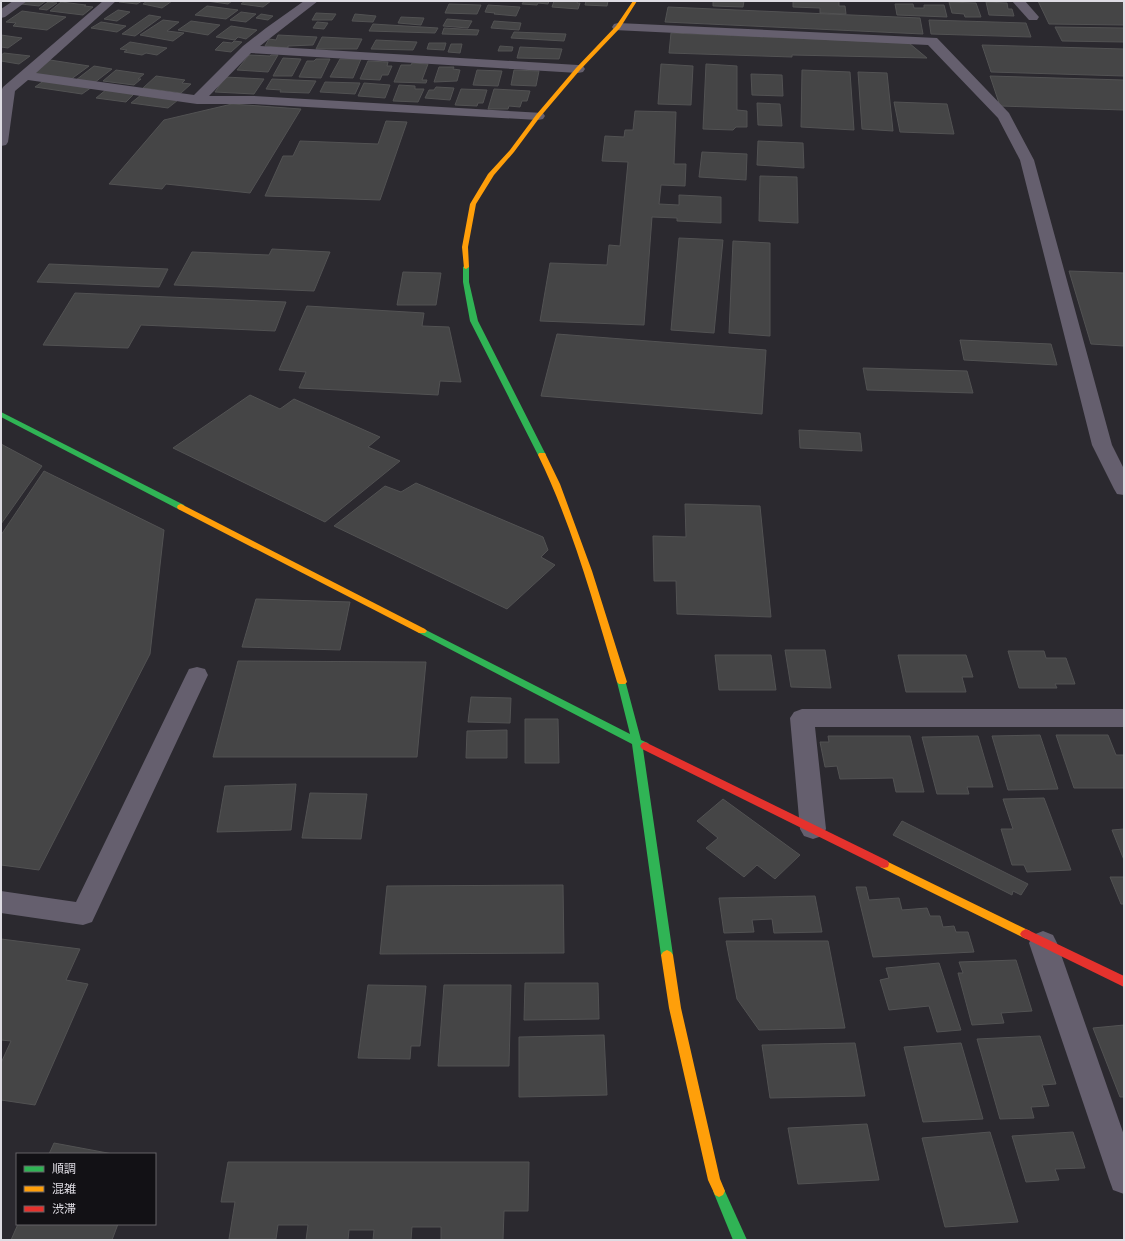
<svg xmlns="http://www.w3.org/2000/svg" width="1125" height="1241" viewBox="0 0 1125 1241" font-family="Ubuntu,'Noto Sans JP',sans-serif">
<rect width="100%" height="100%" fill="#2b292f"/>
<g fill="#454546" stroke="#525253">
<path d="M26 1H46L39 6 21 4Z"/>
<path d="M120 1H142L137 4 119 2Z"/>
<path d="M147 1H172L162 8 143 4Z"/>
<path d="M207 1H232L228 4Z"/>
<path d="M245 1H271L263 7 241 4Z"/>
<path d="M524 1H549L548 4 538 3 537 5 522 4Z"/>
<path d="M554 1H578L577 3H580L578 9 552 7Z"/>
<path d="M586 1H608L607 6 585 5Z"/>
<path d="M713 1H744L743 7 713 6Z"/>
<path d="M793 1H839V6H845L846 14 820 13V8L793 7Z"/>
<path d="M1038 1H1124V25L1049 24Z"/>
<path d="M48 2 57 3 47 10 39 9Z"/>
<path d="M61 2 86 5 84 6 93 7 83 15 50 11Z"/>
<path d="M949 2 976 3 981 17H965L964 14 952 13Z"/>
<path d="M986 2 1007 3 1008 9H1012L1014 16 989 15Z"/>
<path d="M449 4 481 5 477 14 445 13Z"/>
<path d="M895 4H913L914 8H924V5H944L947 17 897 15Z"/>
<path d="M488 5 520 7 516 16 494 14 495 13 485 12Z"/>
<path d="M207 6 238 10 226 19 195 15Z"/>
<path d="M668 7 920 18 923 34 665 22Z"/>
<path d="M118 10 130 12 117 21 104 19Z"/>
<path d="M22 11 66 17 47 30 13 26 16 23 6 22Z"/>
<path d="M241 12 256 14 246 22 230 20Z"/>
<path d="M316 13 336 14 332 20H312Z"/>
<path d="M261 14 273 16 268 20 256 18Z"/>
<path d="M355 14 376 16 373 22 352 21Z"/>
<path d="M149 15 161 17 135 36 122 34Z"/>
<path d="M401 17 424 18 421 25 398 23Z"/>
<path d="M447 19 472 21 468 28 443 26Z"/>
<path d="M163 20 179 22 167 31 184 33 173 41 140 35Z"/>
<path d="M929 20 1026 23 1031 37 931 34Z"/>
<path d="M191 21 220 25 208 35 178 30Z"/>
<path d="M494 21 521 23 519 30 491 28Z"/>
<path d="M101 22 126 26 117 32 91 28Z"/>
<path d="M317 22 328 23 324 29 313 28Z"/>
<path d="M373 24 438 28 435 33 369 31Z"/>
<path d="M231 26 257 30 246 39 238 37 235 40 216 37Z"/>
<path d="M1055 27 1124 28V42L1062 41Z"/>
<path d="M444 28 479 30 477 35 442 34Z"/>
<path d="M514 32 566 34 564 41 511 38Z"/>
<path d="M671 33 909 43 927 58 792 55V57L669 53Z"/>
<path d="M1 35 22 38 8 48 1 47Z"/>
<path d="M278 35 317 37 313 45 288 46V48L265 46 269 39 276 40Z"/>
<path d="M322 37 362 39 357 49H316Z"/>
<path d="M376 40 417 42 413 50 371 49Z"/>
<path d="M234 41 242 42 231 52 215 50 223 42 232 43Z"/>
<path d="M130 42 167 48 157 55 146 53 142 55 124 52 127 50 120 49Z"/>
<path d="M429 43H446L444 50 427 49Z"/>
<path d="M451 44H462L460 53 448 52Z"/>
<path d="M982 45 1124 49V76L991 72Z"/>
<path d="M500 46 513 47 512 51H498Z"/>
<path d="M520 47 562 49 559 59 517 58Z"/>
<path d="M4 53 30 56 19 64 1 61V55Z"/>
<path d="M249 55 270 56 271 55H278L268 72 237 70Z"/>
<path d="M283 58 301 59 292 76H273Z"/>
<path d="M316 59H330L321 78 299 77 307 61H314Z"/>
<path d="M340 59H361L353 78 330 77Z"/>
<path d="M50 60 89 66 70 80 30 74Z"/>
<path d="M368 61 388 62 387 66H392L388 75H382L380 80 360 79Z"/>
<path d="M412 63 428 64 422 80H427L426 83 394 82 401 65H411Z"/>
<path d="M661 64 693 66 691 105 658 104Z"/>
<path d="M706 64 737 66V110L747 111V127H736L733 130 703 129Z"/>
<path d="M94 66 112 69 94 83 76 80Z"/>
<path d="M439 67H454L453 69 460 70 457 81 434 82Z"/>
<path d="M116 70 144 74 138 79H141L134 85 103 81Z"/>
<path d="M477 70 502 71 498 86 473 85Z"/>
<path d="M514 70 539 71 536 86 511 85Z"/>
<path d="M802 70 850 72 854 130 801 127Z"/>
<path d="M858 72 887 73 893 131 862 129Z"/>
<path d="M751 74 782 75 783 96 752 95Z"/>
<path d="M156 76 185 80 182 83 191 84 181 93 143 88Z"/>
<path d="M990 76 1124 80V110L1000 106Z"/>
<path d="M225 77 264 79 254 94 215 92Z"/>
<path d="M272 79 316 81 309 93 280 92 281 90 266 89Z"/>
<path d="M45 80 92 87 82 94 35 87Z"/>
<path d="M325 82 360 83 355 94 320 92Z"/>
<path d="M364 83 390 85 385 98 358 96Z"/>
<path d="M399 85 415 86V89H424L418 102 393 101Z"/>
<path d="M436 87 454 88 450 100 425 98 429 90H434Z"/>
<path d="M107 89 135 93 126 102 96 98Z"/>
<path d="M461 89 487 90 483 103H478L477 106 455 105Z"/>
<path d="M494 89 530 91 527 101H522L520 107 509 106 508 109H488Z"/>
<path d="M141 95 178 100 168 108 131 103Z"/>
<path d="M894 102 947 104 954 134 900 132Z"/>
<path d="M757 103 780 104 782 126 758 125Z"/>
<path d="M232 104 301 109 250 193 166 184 162 189 109 184 164 120Z"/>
<path d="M635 111 676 112 674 164H686L685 186 661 185 659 204 679 205V195L721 197V223L677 221V218L652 217 644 325 540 321 550 263 607 265 609 245 620 246 628 162 602 161 605 136 624 137 625 130H633Z"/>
<path d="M386 121 407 122 380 200 265 196 283 156H293L300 141 378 144Z"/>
<path d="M758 141 803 143 804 168 757 165Z"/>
<path d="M702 152 747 154 746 180 699 177Z"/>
<path d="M760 176 797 177 798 223 759 221Z"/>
<path d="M679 238 723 240 714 333 671 330Z"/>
<path d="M733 241 770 243V336L729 333Z"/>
<path d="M272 249 330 252 314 291 174 285 192 252 269 255Z"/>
<path d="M49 264 168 269 159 287 37 282Z"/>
<path d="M1069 271 1124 273V346L1091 344Z"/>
<path d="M403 272 441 273 436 305H397Z"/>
<path d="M75 293 286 302 275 331 141 325 128 348 43 345Z"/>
<path d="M307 306 424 313 422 326 449 327 461 382 440 381 438 395 299 388 306 372 279 370Z"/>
<path d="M557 334 766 350 762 414 541 396Z"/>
<path d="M960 340 1051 344 1057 365 964 360Z"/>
<path d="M863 368 967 371 973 393 867 390Z"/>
<path d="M250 395 280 409 294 399 380 437 368 447 400 461 325 522 173 448Z"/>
<path d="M799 430 860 433 862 451 800 448Z"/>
<path d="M1 444 42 466 1 524Z"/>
<path d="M44 471 164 530 150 654 39 870 1 865V535Z"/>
<path d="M416 483 543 537 548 550 541 557 555 565 507 609 334 526 385 486 401 492Z"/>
<path d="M685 504 760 506 771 617 677 614 676 581H654L653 536 686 537Z"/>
<path d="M256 599 350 602 340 650 242 647Z"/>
<path d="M785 650H825L831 688 791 687Z"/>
<path d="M1008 651H1044L1046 658H1066L1075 684H1055L1057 688H1019Z"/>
<path d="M715 655H771L776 690H719Z"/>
<path d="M898 655H966L973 677H962L966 692H906Z"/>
<path d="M238 661 426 662 417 757H213Z"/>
<path d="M471 697 511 698 510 723 468 722Z"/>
<path d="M525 719H558L559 763H525Z"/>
<path d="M507 730V758H466L467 731Z"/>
<path d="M1040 735 1058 789 1008 790 992 736Z"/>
<path d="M1056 735H1108L1116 755H1124V788H1074Z"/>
<path d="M828 736H910L924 792H896L893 778 840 779 837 766 825 767 820 742H829Z"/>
<path d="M978 736 993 787H967L969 794H937L922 737Z"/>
<path d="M296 784 291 830 217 832 225 786Z"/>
<path d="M310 793 367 794 361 839 302 838Z"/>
<path d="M1044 798 1071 870 1027 872 1024 865H1012L1001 829H1013L1003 799Z"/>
<path d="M723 799 800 855 775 879 757 865 744 877 706 848 718 838 697 821Z"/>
<path d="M902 821 1028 884 1021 895 1013 891 1012 895 893 835Z"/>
<path d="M1124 829V860L1112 830Z"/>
<path d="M1110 877H1124V904H1121Z"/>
<path d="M563 885 564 953 380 954 387 886Z"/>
<path d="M856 887H866L869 900 899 898 902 910 927 908 930 916H940L943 927 954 926 956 932H968L974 952 873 957Z"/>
<path d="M815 896 822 932 774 933 772 919 752 920 754 932 724 933 719 898Z"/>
<path d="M1 939 80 949 66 980 88 984 35 1105 1 1100V1063L11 1041 1 1040Z"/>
<path d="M726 941H828L845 1028 759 1030 737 999Z"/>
<path d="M1016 960 1032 1011 1001 1013 1004 1023 972 1025 958 973H963L959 962Z"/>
<path d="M939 963 961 1030 937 1032 929 1006 889 1010 880 980 889 978 886 968Z"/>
<path d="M525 983H598L599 1019 524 1020Z"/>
<path d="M368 985 426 986 420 1046H411L410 1059 358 1058Z"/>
<path d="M444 985H511L509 1066H438Z"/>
<path d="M1124 1025V1097H1120L1093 1028Z"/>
<path d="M604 1035 607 1095 519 1097V1037Z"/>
<path d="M1040 1036 1056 1084 1042 1085 1049 1106 1031 1107 1034 1118 1000 1119 977 1039Z"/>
<path d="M855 1043 865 1096 770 1098 762 1045Z"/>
<path d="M961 1043 983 1119 923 1122 904 1047Z"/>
<path d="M867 1124 879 1180 798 1184 788 1128Z"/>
<path d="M990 1132 1018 1222 945 1227 922 1138Z"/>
<path d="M1073 1132 1085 1168 1055 1169 1059 1180 1026 1182 1012 1136Z"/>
<path d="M54 1143 113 1154H49Z"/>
<path d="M228 1162H529L528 1211H504L503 1240H441V1227H412L411 1240H373L374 1230H349L348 1240H306L308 1225H278L276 1239H229L235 1202H221Z"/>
<path d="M18 1224H118L112 1240H11Z"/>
</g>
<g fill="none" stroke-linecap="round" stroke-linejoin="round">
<g fill="#655f6e" fill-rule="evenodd">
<path d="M1012 1H1025L1039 17 1037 20H1029Z"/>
<path d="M197 667 205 669 208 675 92 922 83 925 1 913V891L76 902 186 675 189 669Z"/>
</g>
<g fill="#655f6e" fill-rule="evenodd">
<path d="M13 1H27L5 17 1 18V9Z"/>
<path d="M103 1H116L36 73 194 95 243 46 266 28 304 1H318L260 46 578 65 583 66 585 69 583 72 578 73 251 53 209 96H254L543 113 545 116 543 119 538 120 254 104H197L28 80 15 91 8 142 6 145 1 146V91L3 87Z"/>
<path d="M618 23 937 38 1009 113 1034 160 1112 445 1124 469V495L1117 494 1114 489 1092 445 1020 160 998 118 928 45 614 30 612 27 614 24Z"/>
<path d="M802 709H1124V727H815L826 829 822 836 813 839 804 836 800 829 790 718 794 712Z"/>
<path d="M1043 931 1053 935 1057 943 1124 1135V1194L1113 1190 1109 1179 1029 943 1033 935Z"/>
</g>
<g fill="#30b455" fill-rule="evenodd">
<path d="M466 265 469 267V282L478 321 546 455 545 457H542L538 455 470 321 463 282V267Z"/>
<path d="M1 412 184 505 185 507 181 510 178 509 1 417Z"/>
<path d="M422 628 630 734 617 682 619 680H625L641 740 648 743 650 746 648 749H643L673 955 671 958 667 960 663 958 661 955 632 744 419 633 417 631 419 629Z"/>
<path d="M719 1185 723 1187 747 1240H733L713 1191 715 1187Z"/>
</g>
<g fill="#ff9f0a" fill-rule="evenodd">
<path d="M633 1H637L620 28 580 70 540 117 514 152 494 175 476 204 468 247 469 267 466 269 464 268 462 247 470 204 488 174 510 150 536 115 576 68 616 26Z"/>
<path d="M539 453H545L560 484 592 571 627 682 625 684H619L617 682C594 605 573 527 538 455Z"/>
<path d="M181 504 425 629 427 631 425 633H419L178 509 177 507 178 505Z"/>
<path d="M884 860 1030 931 1032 934 1030 937 1026 939 1022 937 880 867 879 864 880 861Z"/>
<path d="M667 950 671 952 673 955 681 1008 720 1179 725 1191 723 1195 719 1197 715 1195 708 1180 669 1008 661 955 663 952Z"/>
</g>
<g fill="#e5322d" fill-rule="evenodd">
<path d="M645 742 888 861 889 864 888 867 884 868 880 867 642 749 640 746 642 743Z"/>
<path d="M1026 929 1124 976V987L1022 937 1020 934 1022 931Z"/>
</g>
</g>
<rect width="1125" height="1241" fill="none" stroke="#dedce3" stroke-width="4"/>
<rect x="16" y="1153" width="140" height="72" fill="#121115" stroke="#646267"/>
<rect x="24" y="1166" width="20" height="6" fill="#30b455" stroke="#646267"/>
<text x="52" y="1173" font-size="12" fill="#dedce3">順調</text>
<rect x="24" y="1186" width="20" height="6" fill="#ff9f0a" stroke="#646267"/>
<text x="52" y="1193" font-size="12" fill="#dedce3">混雑</text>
<rect x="24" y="1206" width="20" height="6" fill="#e5322d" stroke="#646267"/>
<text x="52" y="1213" font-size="12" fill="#dedce3">渋滞</text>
</svg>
